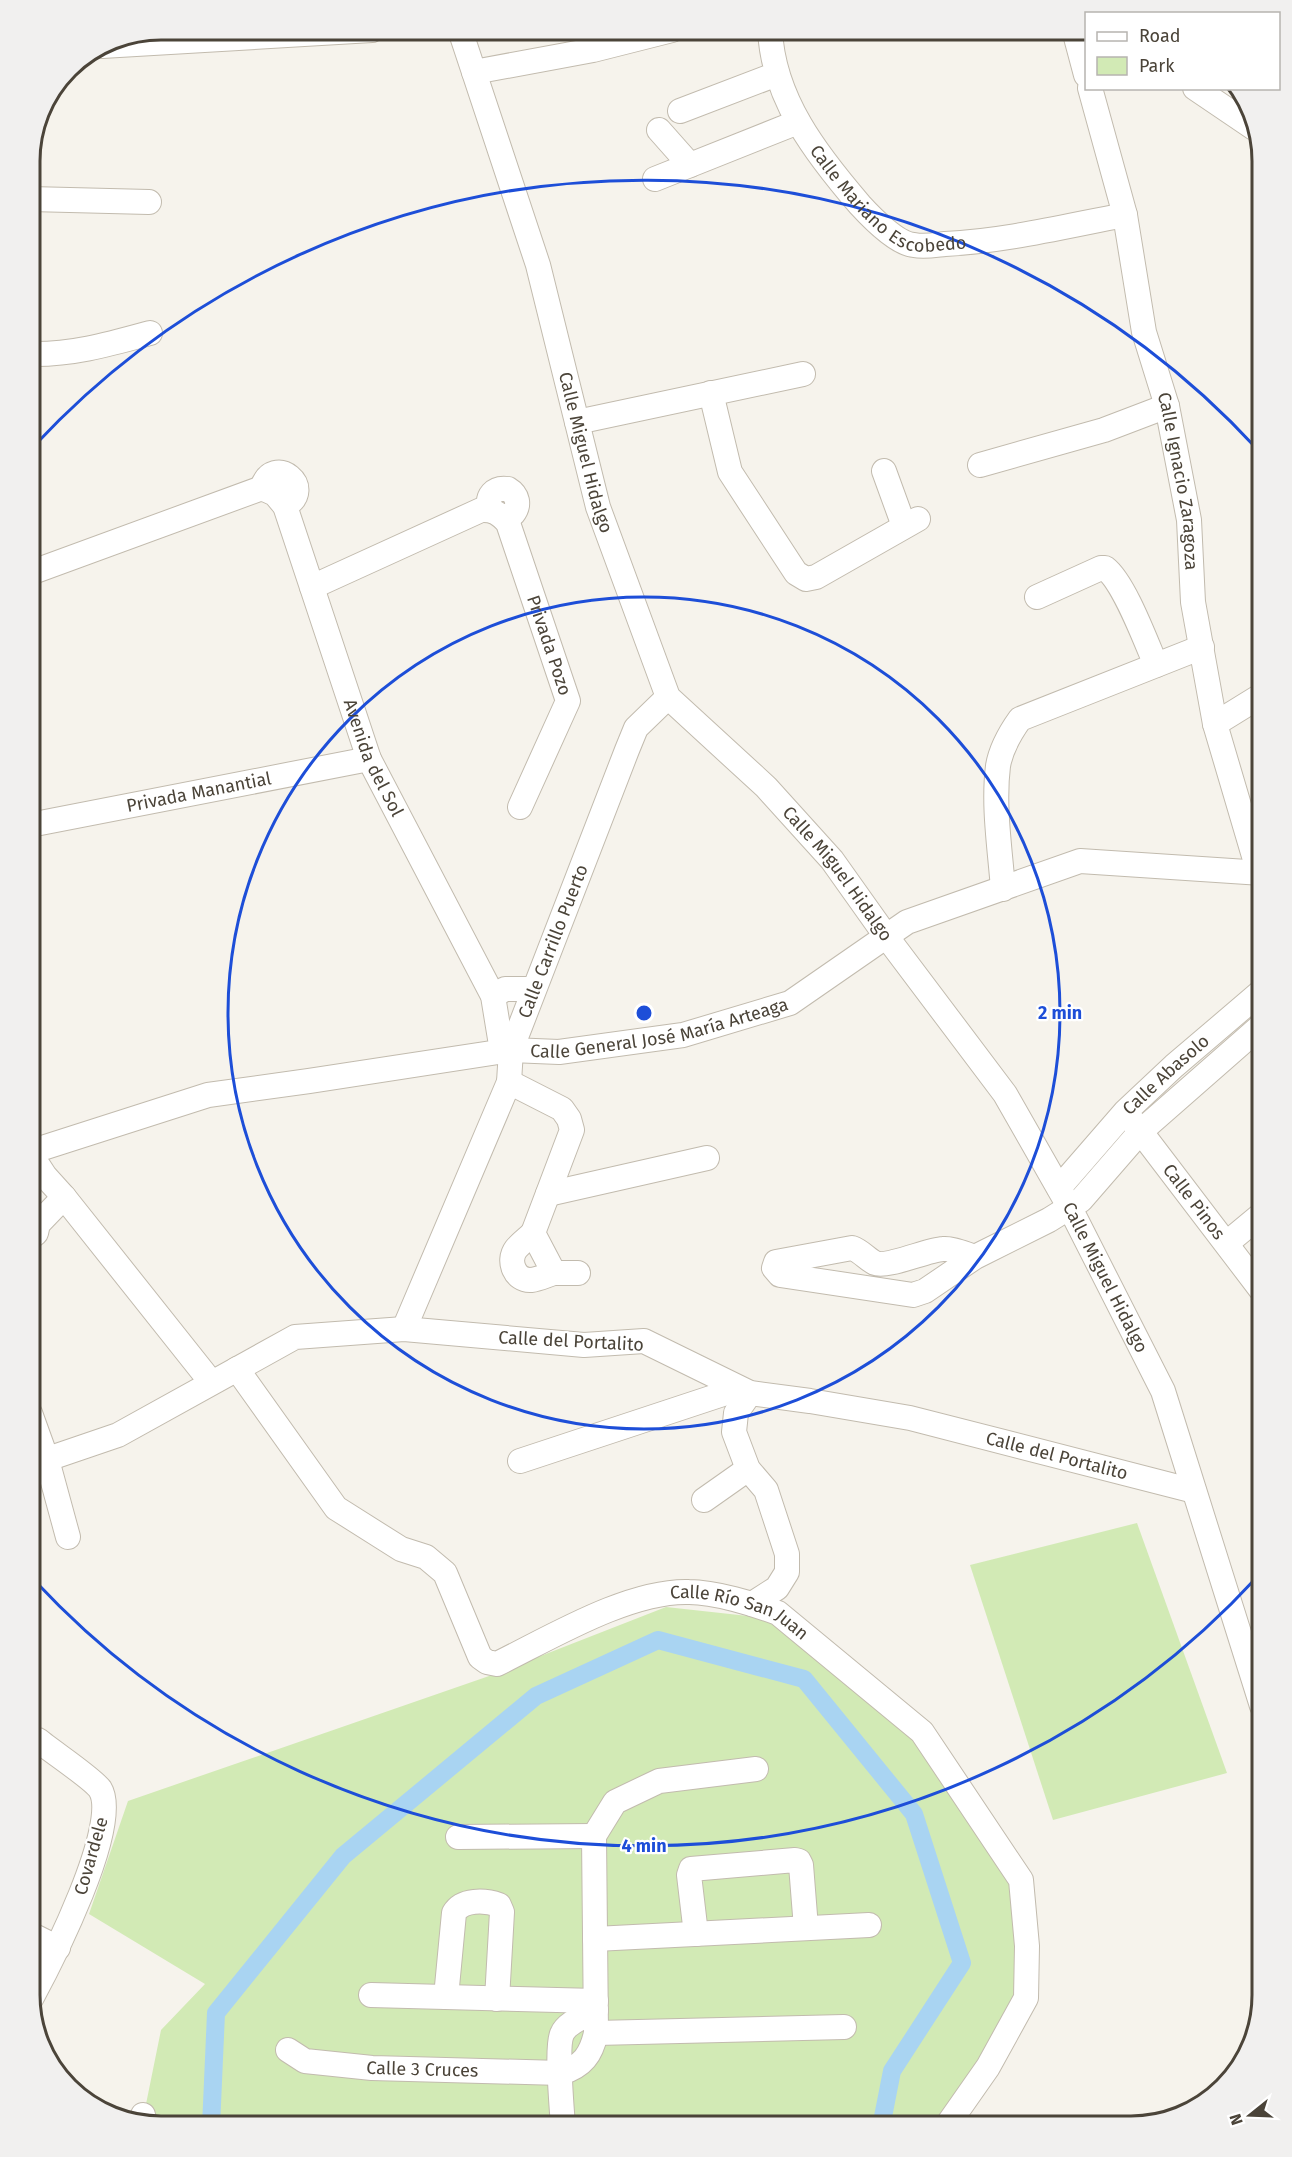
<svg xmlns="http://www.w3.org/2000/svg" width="1292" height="2157" viewBox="0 0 1292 2157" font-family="'Fira Sans',sans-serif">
<rect width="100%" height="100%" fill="#f6f3ec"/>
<g fill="#d2eab5">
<path d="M1137 1523 1227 1773 1053 1820 970 1565Z"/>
<path d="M666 1607 775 1619 914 1734 1013 1882 1018 2001 940 2127H153L145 2109 161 2030 205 1984 89 1914 128 1801 492 1675Z"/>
</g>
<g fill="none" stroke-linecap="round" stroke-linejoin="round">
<path stroke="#a9d4f2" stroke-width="18" d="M211 2127 216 2013 343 1856 536 1696 658 1640 804 1679 914 1814 962 1963 892 2071 881 2127"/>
<g stroke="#c2bbae" stroke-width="26">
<g id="minor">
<path id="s1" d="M460 30 538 265 598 507 668 697 766 787 832 860 886 936 1005 1094 1070 1208 1163 1391 1262 1706"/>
<path id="s2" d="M770 30C773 99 817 155 860 205 871 217 897 244 914 245 924 247 935 245 945 244 1006 241 1066 226 1125 215"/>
<path d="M1074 30 1086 75"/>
<path d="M102 46 372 30"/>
<path d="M474 72 593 50 672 30"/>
<path id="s3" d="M1090 88 1125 215 1144 332 1167 406 1189 520 1193 602 1215 724 1259 873"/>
<path d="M1195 88 1254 128"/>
<path d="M680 111 777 74"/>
<path d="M659 130 690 165"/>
<path d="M655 179 798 122"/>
<path d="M30 199 149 202"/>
<path d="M30 354C72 355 110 344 150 333"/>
<path d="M711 393 730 472 796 573 806 579 816 577 918 519"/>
<path d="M577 422 803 374"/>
<path d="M980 465 1104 430 1167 406"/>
<path d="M884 471 904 526"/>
<path d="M262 488C273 452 317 488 285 506"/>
<path d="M490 509C486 496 494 487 508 489 518 495 520 505 513 514L503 517"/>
<path id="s4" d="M30 573 262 488 275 494 285 506 369 759 493 996 502 1051"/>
<path id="s5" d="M312 587 481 510C493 509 500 514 508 523L568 701 520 807"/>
<path d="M1037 597 1101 568H1105C1124 582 1146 642 1156 665"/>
<path d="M1215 724 1262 695"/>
<path id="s6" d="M30 825 369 759"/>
<path d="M1003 889C1000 849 993 806 998 766 1001 748 1010 733 1020 719L1202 647"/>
<path d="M493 996 505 989H533"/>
<path d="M509 1082 562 1109 569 1119 572 1130 533 1233 554 1273H578"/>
<path id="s7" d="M1131 1119 1262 1291"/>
<path id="s8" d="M30 1152 208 1095 309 1081 511 1050 559 1052 683 1035 790 1003 907 922 1080 861 1262 873"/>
<path d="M30 1153 45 1176 64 1197 211 1382"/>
<path id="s9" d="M1059 1188 1125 1112 1174 1066 1262 991"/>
<path d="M548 1194 707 1158"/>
<path d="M533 1233C528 1238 521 1243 516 1249 507 1261 515 1281 531 1280 539 1279 547 1275 554 1273"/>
<path d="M30 1238 36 1233 38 1224 64 1197"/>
<path d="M1227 1243 1262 1214"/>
<path d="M975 1257C965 1254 953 1248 943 1249 927 1250 887 1268 875 1263 867 1259 861 1251 852 1248L776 1262 774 1268 780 1275 913 1295 925 1291 975 1257 1049 1220 1081 1200 1140 1132 1262 1025"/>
<path id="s10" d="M404 1329 509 1082 511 1050 627 750 636 728 668 697"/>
<path id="s11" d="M237 1369 336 1508 401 1549 426 1557 445 1573 480 1657 487 1662 497 1664C550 1638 629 1590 689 1592 715 1592 754 1604 778 1613L922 1732 1021 1880 1027 1946 1026 1998 988 2067 946 2127"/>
<path d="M750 1393 736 1413 734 1432 748 1469 766 1490 787 1554V1572L777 1588 752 1604"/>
<path d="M30 1413 47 1460 68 1537"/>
<path d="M520 1461 738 1389"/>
<path id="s12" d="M30 1465 118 1435 295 1337 404 1329 584 1345 644 1341 750 1393 810 1401 910 1418 1194 1491"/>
<path d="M704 1500 748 1469"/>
<path d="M30 1741 38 1740C51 1751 92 1778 100 1789 122 1824 50 1964 31 1999"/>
<path d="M458 1837 594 1836"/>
<path d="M30 1934 58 1948"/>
<path d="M696 1934 689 1875 691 1869 795 1860 799 1861 801 1865 806 1928"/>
<path d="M595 1939 869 1925"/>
<path d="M371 1995 596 2001"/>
<path d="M446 1997 454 1913C462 1899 485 1900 499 1905L502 1912 497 1999"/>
<path d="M596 2033 844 2027"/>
<path id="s13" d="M288 2050 305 2061 372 2068 561 2073C583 2066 591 2055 596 2033L594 1836 615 1802 659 1781 756 1769"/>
<path d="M143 2115 145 2124"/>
<path d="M563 2127C562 2109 556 2047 562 2034 567 2022 586 2016 596 2010"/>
</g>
</g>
<use href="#minor" stroke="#fff" stroke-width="24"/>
</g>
<g fill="none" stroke="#1d4ed8" stroke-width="3">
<circle cx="644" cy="1013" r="416"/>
<path d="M1258 1576A833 833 0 0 1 35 1581M35 445A833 833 0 0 1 1258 450"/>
</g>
<g text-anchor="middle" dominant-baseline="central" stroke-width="4.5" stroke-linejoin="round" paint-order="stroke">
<g font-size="18" fill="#4b4439" stroke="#fff">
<text stroke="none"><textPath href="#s2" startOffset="224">Calle Mariano Escobedo</textPath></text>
<text stroke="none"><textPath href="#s1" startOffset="441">Calle Miguel Hidalgo</textPath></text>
<text stroke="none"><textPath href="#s3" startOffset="404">Calle Ignacio Zaragoza</textPath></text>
<text stroke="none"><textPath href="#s5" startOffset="346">Privada Pozo</textPath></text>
<text stroke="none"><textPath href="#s4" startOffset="544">Avenida del Sol</textPath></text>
<text stroke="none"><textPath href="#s6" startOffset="172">Privada Manantial</textPath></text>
<text stroke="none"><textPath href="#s1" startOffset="945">Calle Miguel Hidalgo</textPath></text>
<text stroke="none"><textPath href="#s10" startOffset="417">Calle Carrillo Puerto</textPath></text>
<text stroke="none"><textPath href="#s8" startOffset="644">Calle General José María Arteaga</textPath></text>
<text stroke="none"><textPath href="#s9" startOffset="156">Calle Abasolo</textPath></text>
<text stroke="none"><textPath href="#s7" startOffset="104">Calle Pinos</textPath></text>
<text stroke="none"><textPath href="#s1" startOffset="1431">Calle Miguel Hidalgo</textPath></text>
<text transform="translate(571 1341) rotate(3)">Calle del Portalito</text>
<text stroke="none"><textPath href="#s12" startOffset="1077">Calle del Portalito</textPath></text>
<text stroke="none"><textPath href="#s11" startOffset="670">Calle Río San Juan</textPath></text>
<text transform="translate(91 1856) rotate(-74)">Covardele</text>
<text stroke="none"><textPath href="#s13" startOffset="138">Calle 3 Cruces</textPath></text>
</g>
</g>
<path d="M0 0H1292V2157H0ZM161 40H1131A121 121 0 0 1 1252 161V1995A121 121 0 0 1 1131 2116H161A121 121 0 0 1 40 1995V161A121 121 0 0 1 161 40Z" fill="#f1f0ef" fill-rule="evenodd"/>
<path fill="none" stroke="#4b4439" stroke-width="3" d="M161 40H1131A121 121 0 0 1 1252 161V1995A121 121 0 0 1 1131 2116H161A121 121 0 0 1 40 1995V161A121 121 0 0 1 161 40Z"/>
<circle cx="644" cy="1013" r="9" fill="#1d4ed8" stroke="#fff" stroke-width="3"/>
<g font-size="18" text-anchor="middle" font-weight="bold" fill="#1d4ed8" stroke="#fff" stroke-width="4.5" stroke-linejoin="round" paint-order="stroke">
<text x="1060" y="1019">2 min</text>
<text x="644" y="1852">4 min</text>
</g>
<rect x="1085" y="12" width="195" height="78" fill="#ffffff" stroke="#b7b4b0" stroke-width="1.5"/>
<rect x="1097" y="32" width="30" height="9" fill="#ffffff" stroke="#b7b4b0" stroke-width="1.5"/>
<text x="1139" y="42" font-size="18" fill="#4b4439">Road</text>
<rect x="1097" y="57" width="30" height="18" fill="#d2eab5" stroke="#b7b4b0" stroke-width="1.5"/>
<text x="1139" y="72" font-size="18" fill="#4b4439">Park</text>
<g transform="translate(1250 2115) rotate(252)" stroke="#ffffff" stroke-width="4.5" paint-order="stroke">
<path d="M0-4.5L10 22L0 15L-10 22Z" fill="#4b4439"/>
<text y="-9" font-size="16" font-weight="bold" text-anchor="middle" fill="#4b4439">N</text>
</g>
</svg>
